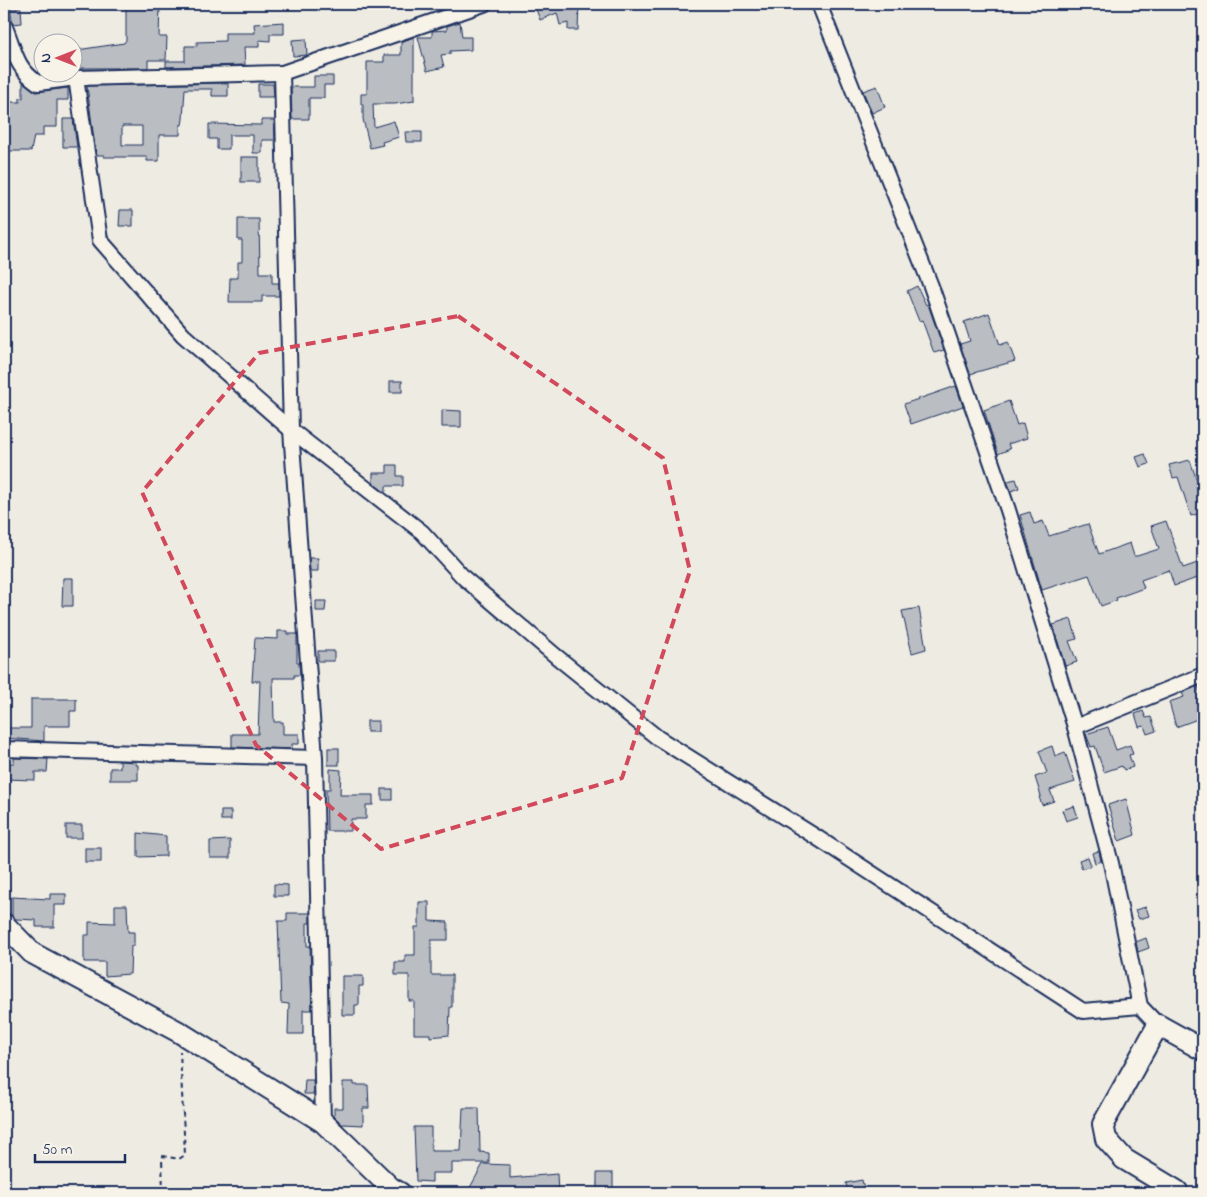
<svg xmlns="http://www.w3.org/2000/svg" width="1207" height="1197" viewBox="0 0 1207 1197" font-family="'Indie Flower',sans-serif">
<rect width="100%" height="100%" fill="#eeebe2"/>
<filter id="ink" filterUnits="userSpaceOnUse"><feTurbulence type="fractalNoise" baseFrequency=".02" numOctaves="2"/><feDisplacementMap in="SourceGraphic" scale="10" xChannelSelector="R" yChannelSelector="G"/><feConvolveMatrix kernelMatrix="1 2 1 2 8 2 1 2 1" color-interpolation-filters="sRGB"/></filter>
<g filter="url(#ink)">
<g fill="#babdc2" stroke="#1b2f5e" fill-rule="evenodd">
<path d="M133 4H160L159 37H167L166 60H148V68H78L77 50 124 43 126 40V7H133Z"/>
<path d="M534 4H579L578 30H568V23L560 25 557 13 540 20Z"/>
<path d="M10 8H21L22 23 13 24Z"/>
<path d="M284 22V34H270V41L259 40V47H244L245 65 166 67V61H185V46H197V42L225 41V33H255L254 24Z"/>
<path d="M460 22 462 37H471V50L450 51V54L441 55 444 67 427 71 418 37H432V31L447 30V26Z"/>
<path d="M414 37V101L395 104H373L374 127 394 121 399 137 382 142 383 145 370 148 363 119V105H361V94H367V62H384V55H401V42Z"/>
<path d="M306 39 307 55 293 56 292 40Z"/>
<path d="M314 76H333V85H324V98H309V119H292L291 87H314Z"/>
<path d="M23 82 36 92 68 88V100H57V127H43V136H34L31 151H4V121H9V102H20V98H23Z"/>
<path d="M228 83V96H212V89H185L183 119 182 125H180V135H159V161H147V157H104V155H96L87 86ZM122 126H142V145H122Z"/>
<path d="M258 84H273L274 97H258Z"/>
<path d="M877 86 885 107 872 113 863 91Z"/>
<path d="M63 119H73L77 147H63Z"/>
<path d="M261 120H274L275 140H262V153H253V135H229V149H217V139H209V124L261 125Z"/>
<path d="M405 132H422V142H406Z"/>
<rect x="241" y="157" width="18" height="25"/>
<path d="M120 210H133V226H119Z"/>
<path d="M238 219H259L260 273H272V283H279V296H262V302H229L230 278H238V262H242V240H238Z"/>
<path d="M917 286 926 305 928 304 944 350 934 353 922 320 919 321 907 291Z"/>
<path d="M989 313 1000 345 1008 342 1015 361 970 374 960 344 970 341 964 322Z"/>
<rect x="390" y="381" width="12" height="11"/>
<path d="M956 386 963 406 911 424 904 404Z"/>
<path d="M1009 401 1017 425 1023 423 1027 438 1008 444 1010 449 998 454 984 410Z"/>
<path d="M442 410 461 411V427H442Z"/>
<path d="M1145 454 1149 464 1140 467 1136 457Z"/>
<path d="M1190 460 1198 484 1203 482V512L1191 516 1178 477 1173 478 1169 465Z"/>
<path d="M387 465H397V476H403V486H386V491H383L373 483V473H387Z"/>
<path d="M1016 479 1019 488 1011 491 1007 481Z"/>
<path d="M1030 512 1034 524 1043 521 1049 536 1088 524 1099 554 1130 543 1134 556H1137L1159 549 1151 526 1166 521 1183 568 1203 561V576L1174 586 1169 570 1141 580 1144 588 1116 598 1117 600 1101 606 1089 575 1042 590 1020 515Z"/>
<path d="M309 558H318V571H310Z"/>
<path d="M63 578H73V606H62Z"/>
<path d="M316 601H326L325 611H316Z"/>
<path d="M919 608 926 649 912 653 902 611Z"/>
<path d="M1071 619 1077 639 1069 641 1077 662 1065 666 1053 625Z"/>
<path d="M278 631H288V634H297V663H299L300 675H294V678H273L274 722H283V734H299V744H292V749L232 747V734H258L260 681H252L255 638 278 639Z"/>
<rect x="318" y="651" width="16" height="10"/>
<path d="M1198 686 1203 701V717L1176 727 1169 702 1184 697 1182 693Z"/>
<path d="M31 699H76V711H70V726H44V741L4 738V728H31Z"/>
<path d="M1143 711 1146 718 1151 717 1156 731 1147 734 1144 726 1139 727 1135 714Z"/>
<rect x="367" y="721" width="11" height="11"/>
<path d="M1108 727 1116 750 1130 745 1133 754 1129 755 1133 767 1124 770 1122 766 1104 772 1095 746 1091 747 1086 734Z"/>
<path d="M1052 746 1055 756 1065 752 1075 782 1050 790 1054 801 1042 805 1039 797 1041 796 1035 777 1047 773 1039 751Z"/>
<rect x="328" y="748" width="11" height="17"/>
<path d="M14 758 48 759 47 772H35V780L4 779V763H14Z"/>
<path d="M120 761 136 762V765H138V780H110V768H120Z"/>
<path d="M330 769 341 770 340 795H373V805H366V819H351V831H327L326 789H330Z"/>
<rect x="382" y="789" width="10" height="11"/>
<path d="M1126 799 1135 835 1119 841 1108 805Z"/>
<path d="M1074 806 1078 817 1066 821 1062 810Z"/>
<rect x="221" y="811" width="10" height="9"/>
<rect x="66" y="825" width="16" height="13"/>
<path d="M138 833 166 836V856L138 857Z"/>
<path d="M230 840V858H210V841Z"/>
<rect x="85" y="848" width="16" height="14"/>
<path d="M1099 851 1101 861 1095 863 1092 853Z"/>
<path d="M1088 857 1091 865 1082 869 1079 860Z"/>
<path d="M274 884 288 885V896H274Z"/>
<path d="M50 894H66V905H54V927H36V920L16 919 12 916V897L50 899Z"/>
<path d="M419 902H429V921L448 922V940H431V975H452V1007H450L449 1035 430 1037V1034H414V1001H409V975H395V962H405V955H415V927H419Z"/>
<path d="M115 905H127L128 932H134V946H131L130 974 105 976V962H84V935H89V922L115 923Z"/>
<path d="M1146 907 1149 916 1139 919 1135 910Z"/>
<path d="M287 913H310V923H307V946H310L312 1010H303V1034H288L289 1004 281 1003 278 921H287Z"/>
<path d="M1146 938 1149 948 1138 952 1136 942Z"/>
<path d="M342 976H363V986H359V1005H355V1015H342Z"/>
<path d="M305 1080H313L314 1094H304Z"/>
<path d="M343 1082H354V1085H368L369 1108H363V1125L342 1124 334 1116V1108H343Z"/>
<path d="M463 1108H479L480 1152 489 1153V1163H452V1173H432V1182L416 1181 414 1127H431V1151H461Z"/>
<path d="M483 1164 510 1165V1178L557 1174 558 1193H534V1188L467 1193Z"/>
<rect x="597" y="1173" width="16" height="20"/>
<path d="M862 1180 865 1193H848L846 1183Z"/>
</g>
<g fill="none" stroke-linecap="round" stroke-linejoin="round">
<g stroke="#1b2f5e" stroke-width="18">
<g id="street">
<path d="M819 4 931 286 1008 510 1075 727 1111 863 1140 1006 1158 1025"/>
<path d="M4 25C15 49 14 67 38 83L76 78 282 73 484 4"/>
<path d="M282 73 291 430 315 758 323 1122"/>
<path d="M76 78 100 240 183 335 291 430 422 532 464 578 557 657 658 738 816 837 1083 1011 1140 1006"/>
<path d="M1075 727 1203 675"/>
<path d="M4 749 315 758"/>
</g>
</g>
<g stroke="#1b2f5e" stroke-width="24">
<g id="secondary">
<path d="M4 924 32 953 179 1032 323 1122 391 1188 400 1193"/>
<path d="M1177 1193V1191L1124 1159 1106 1139 1103 1124 1158 1025 1203 1050"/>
</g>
</g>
<path stroke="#1b2f5e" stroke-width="2" stroke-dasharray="5 4" stroke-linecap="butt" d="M163 1193 162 1158 163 1156 179 1159 185 1155 180 1051"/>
<use href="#street" stroke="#f7f3e8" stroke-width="14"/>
<use href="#secondary" stroke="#f7f3e8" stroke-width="20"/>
</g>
</g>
<path fill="none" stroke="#d1495b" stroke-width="4" stroke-dasharray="10 6" stroke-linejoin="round" d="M458 316 663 458 690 571 622 778 381 849 256 745 142 492 259 353Z"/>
<rect width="1207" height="1197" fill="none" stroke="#f7f3e8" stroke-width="20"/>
<rect x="10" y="10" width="1187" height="1177" fill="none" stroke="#1b2f5e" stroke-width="2" filter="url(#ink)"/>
<g transform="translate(58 58) rotate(270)"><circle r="24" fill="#f7f3e8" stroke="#9fa5b1"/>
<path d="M0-4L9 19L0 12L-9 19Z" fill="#d1495b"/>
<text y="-8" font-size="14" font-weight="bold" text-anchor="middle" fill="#1b2f5e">N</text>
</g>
<path d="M35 1154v8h90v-8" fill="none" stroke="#1b2f5e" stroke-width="2.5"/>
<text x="42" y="1154" font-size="15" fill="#1b2f5e" stroke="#f7f3e8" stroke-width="4" paint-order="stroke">50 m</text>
</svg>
